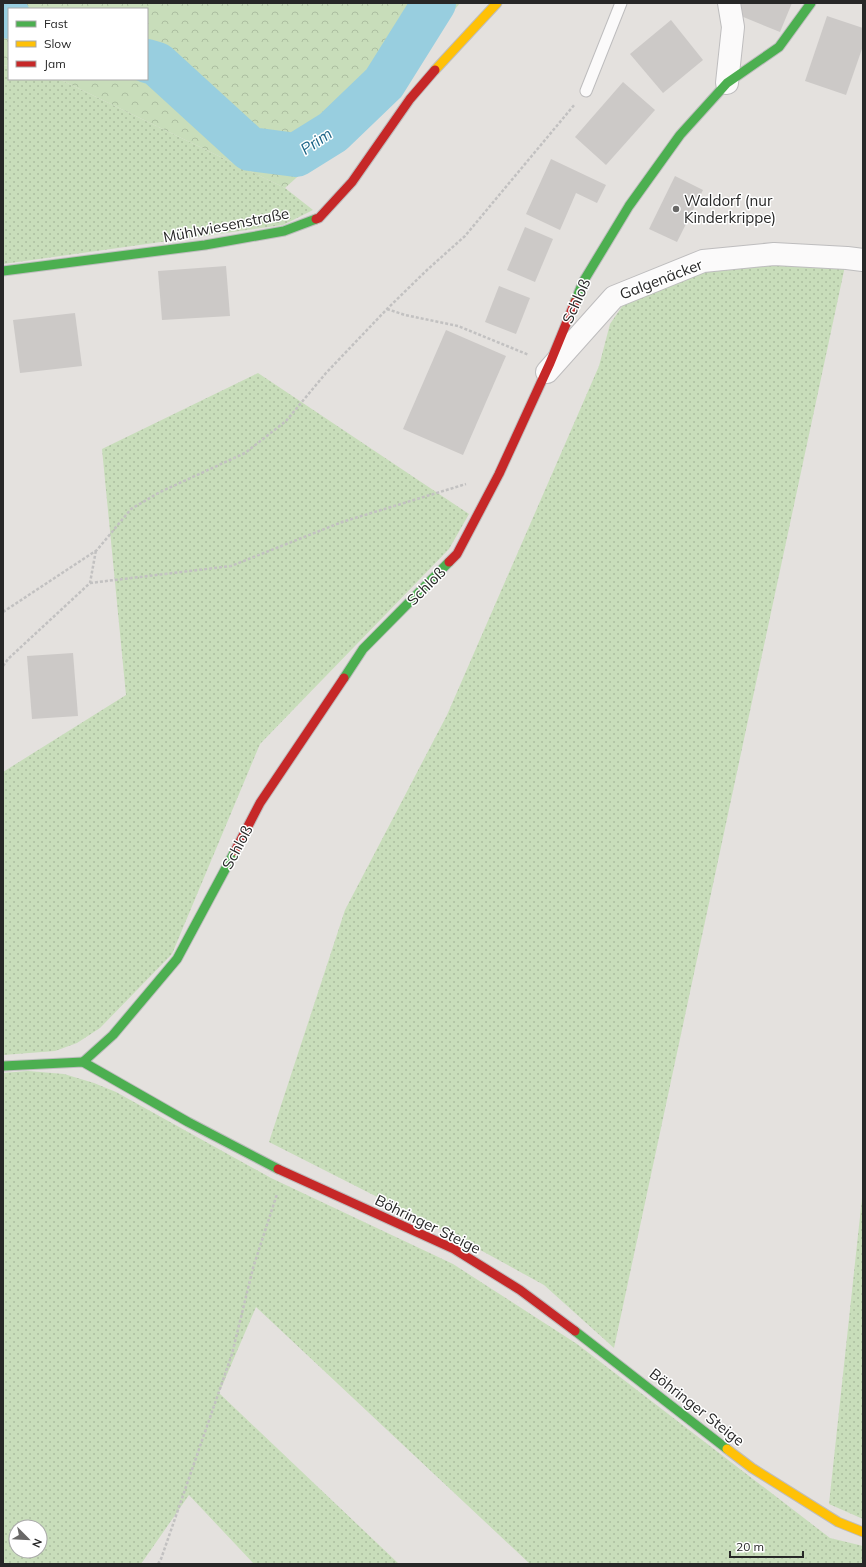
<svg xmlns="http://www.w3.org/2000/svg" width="866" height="1567" viewBox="0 0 866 1567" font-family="Mulish,sans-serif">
<defs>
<pattern id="grass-dots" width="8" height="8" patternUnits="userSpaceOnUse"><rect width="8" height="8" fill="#c8ddba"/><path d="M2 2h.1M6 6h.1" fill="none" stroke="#acbea0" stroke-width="1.8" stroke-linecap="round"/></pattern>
<pattern id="forest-crowns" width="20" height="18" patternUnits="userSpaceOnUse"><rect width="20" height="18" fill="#c8ddba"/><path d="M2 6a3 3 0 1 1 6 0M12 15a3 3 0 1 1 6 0" fill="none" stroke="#acbea0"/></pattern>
</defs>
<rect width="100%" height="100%" fill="#e4e1de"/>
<g fill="url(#grass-dots)" fill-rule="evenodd">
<path d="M3 65 9 66V79H59L285 188 313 210 283 225 3 264Z"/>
<path d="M773 262 845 266 614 1348 544 1285 462 1240 269 1142 345 910 447 715 599 366 610 324 623 305 703 267Z"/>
<path d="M258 373 469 514 449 549 260 744 172 954 100 1028 77 1043 55 1051 3 1055V772L126 695 102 449Z"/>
<path d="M28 1071 64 1074 94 1083 116 1092 271 1178 453 1264 577 1344 830 1538 863 1546V1564H530L256 1307 219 1393 399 1564H254L189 1495 141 1564H3V1073ZM16 1527H40V1551H16Z"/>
<path d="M863 1189V1519L829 1504Z"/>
</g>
<path fill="url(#forest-crowns)" d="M3 3H460L378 104 285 188 59 79H147V9H9V66L3 65Z"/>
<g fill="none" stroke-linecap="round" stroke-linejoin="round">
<g stroke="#98cedf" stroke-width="44">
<path d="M3 15 9 17"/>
<path d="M147 61 157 64 250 149 296 155 333 132 384 83 434 3"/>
</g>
</g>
<g fill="#ccc9c7">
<path d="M741 3H792L780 32 736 14Z"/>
<path d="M827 16 863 28V46L846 95 805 81Z"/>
<path d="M671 20 703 60 663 93 630 54Z"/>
<path d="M623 82 655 110 606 165 575 137Z"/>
<path d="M551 159 606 185 597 203 576 193 560 230 526 214Z"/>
<path d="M675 176 703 190 677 242 649 229Z"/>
<path d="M525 227 553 239 535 282 507 270Z"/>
<path d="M226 266 230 316 162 320 158 271Z"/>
<path d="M499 286 530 298 516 334 485 322Z"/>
<path d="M75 313 82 366 20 373 13 320Z"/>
<path d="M446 330 506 356 463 455 403 429Z"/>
<path d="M73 653 78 716 32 719 27 656Z"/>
</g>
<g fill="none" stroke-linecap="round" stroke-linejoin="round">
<g stroke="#bebdbe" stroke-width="13">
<path id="lane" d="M586 91 621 3"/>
</g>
<g stroke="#bebdbe" stroke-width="24">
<g id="street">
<path d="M727 83 733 27 729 3"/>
<path d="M547 372 614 297 703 261 774 254 847 258 863 260"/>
</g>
</g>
<g stroke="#bebdbe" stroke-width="11">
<g id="fast">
<path d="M3 271 205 245 284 231 316 219"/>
<path d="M575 302 583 282 629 206 680 135 727 83 779 47 811 3"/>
<path d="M344 678 363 649 449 562"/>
<path d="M83 1062 113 1035 177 959 235 851"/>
<path d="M3 1066 83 1062 188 1122 278 1169"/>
<path d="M575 1331 727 1449"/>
</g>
</g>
<g stroke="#bebdbe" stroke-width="11">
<g id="slow">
<path d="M435 70 497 3"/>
<path d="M727 1449 752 1468 838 1522 863 1532"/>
</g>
</g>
<g stroke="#bebdbe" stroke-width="11">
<g id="jam">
<path d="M316 219 319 218 352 182 410 99 435 70"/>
<path d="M449 562 457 554 499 474 550 363 575 302"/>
<path d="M235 851 260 803 344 678"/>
<path d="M278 1169 454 1249 520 1290 575 1331"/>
</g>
</g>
<g stroke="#c2c1c1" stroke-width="2.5" stroke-dasharray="3 2" stroke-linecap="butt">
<path d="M387 309 405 315 458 326 529 355"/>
<path d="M90 583 231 566 342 522 466 484"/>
<path d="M3 612 97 550 131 509 160 492 245 453 286 421 326 373 387 309 427 270 465 236 575 104"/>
<path d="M3 666 8 659 90 583 96 550"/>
<path d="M158 1564 161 1559 232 1354 253 1268 277 1194"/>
</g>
<use href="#lane" stroke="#fbfafa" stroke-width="11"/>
<use href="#street" stroke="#fbfafa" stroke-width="22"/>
<use href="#fast" stroke="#4caf50" stroke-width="9"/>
<use href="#slow" stroke="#ffc107" stroke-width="9"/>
<use href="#jam" stroke="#c62828" stroke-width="9"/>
</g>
<circle fill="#696867" stroke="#fff" stroke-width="1.5" cx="676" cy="209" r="4"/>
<g text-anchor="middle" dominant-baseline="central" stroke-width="3" stroke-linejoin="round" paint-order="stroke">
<g font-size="15" fill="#272727" stroke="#fff" text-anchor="start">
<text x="684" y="200">Waldorf (nur<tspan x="684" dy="17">Kinderkrippe)</tspan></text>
</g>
<g font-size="15" fill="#272727" stroke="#fff">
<text transform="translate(226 225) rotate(-11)">Mühlwiesenstraße</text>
<text transform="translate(661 279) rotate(-21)">Galgenäcker</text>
<text transform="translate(576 301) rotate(-66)">Schloß</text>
<text transform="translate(426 586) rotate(-45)">Schloß</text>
<text transform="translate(237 847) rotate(-62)">Schloß</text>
<text transform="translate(428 1224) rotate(26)">Böhringer Steige</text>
<text transform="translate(697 1407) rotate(38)">Böhringer Steige</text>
</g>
<g font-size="16" font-style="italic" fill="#1c6486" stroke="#fff">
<text transform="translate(316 141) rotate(-34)">Prim</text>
</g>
</g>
<rect width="866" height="1567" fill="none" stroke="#272727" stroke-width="8"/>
<rect x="8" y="8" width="140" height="72" fill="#ffffff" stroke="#a9a9a9"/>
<rect x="16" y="21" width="20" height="6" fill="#4caf50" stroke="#a9a9a9"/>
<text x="44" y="28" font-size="12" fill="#272727">Fast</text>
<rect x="16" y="41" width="20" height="6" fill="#ffc107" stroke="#a9a9a9"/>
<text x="44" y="48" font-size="12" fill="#272727">Slow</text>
<rect x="16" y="61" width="20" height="6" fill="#c62828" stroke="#a9a9a9"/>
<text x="44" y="68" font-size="12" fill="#272727">Jam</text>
<g transform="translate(28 1539) rotate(114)"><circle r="19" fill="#ffffff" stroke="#a9a9a9"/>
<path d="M0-3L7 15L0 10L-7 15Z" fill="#696867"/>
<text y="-6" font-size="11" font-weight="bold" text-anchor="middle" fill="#272727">N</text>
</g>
<path d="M730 1551v6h73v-6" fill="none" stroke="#272727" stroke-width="2"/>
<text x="736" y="1551" font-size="12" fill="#272727" stroke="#ffffff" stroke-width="3" paint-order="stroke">20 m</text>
</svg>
